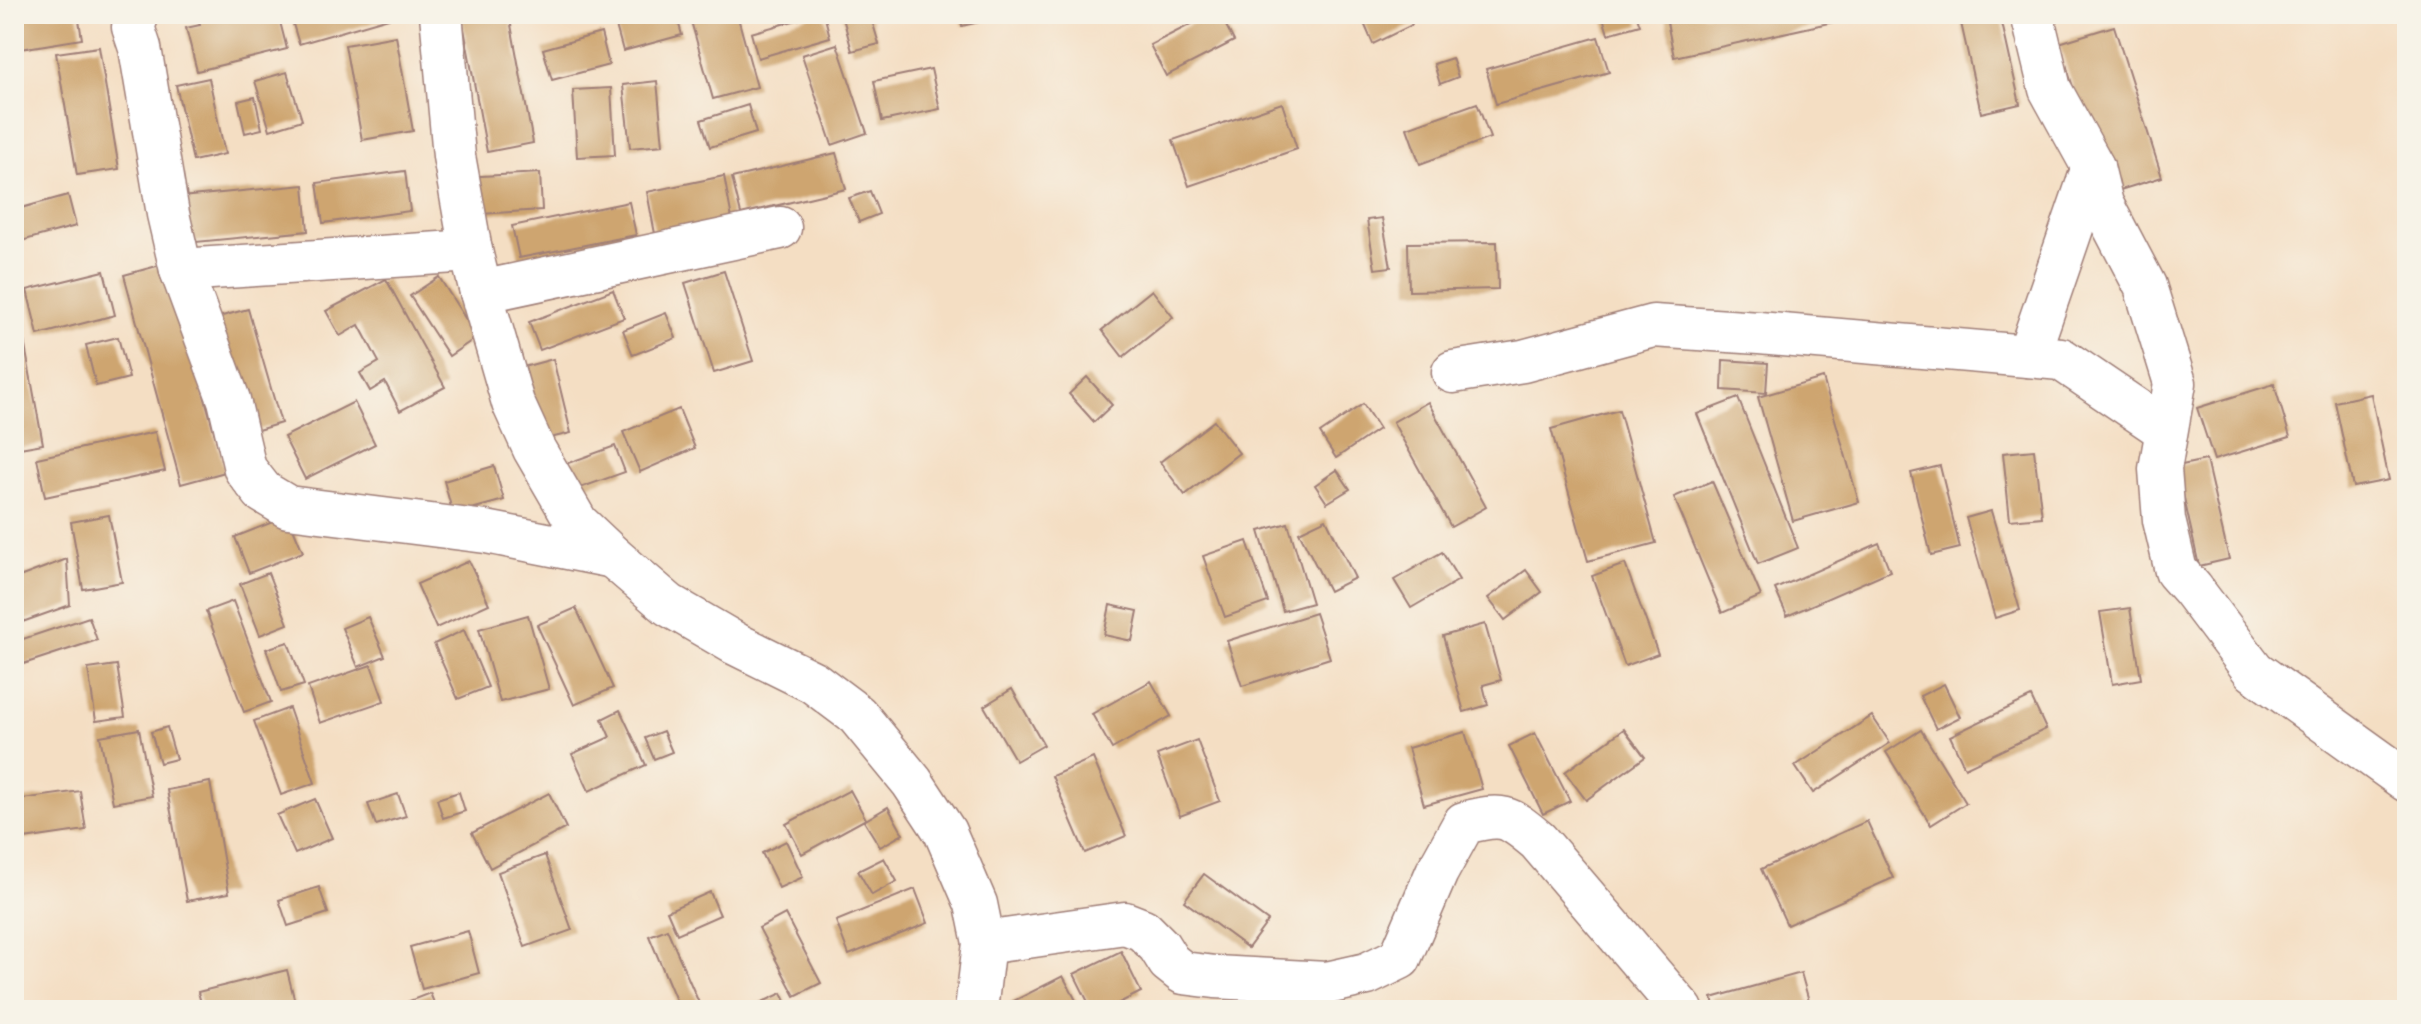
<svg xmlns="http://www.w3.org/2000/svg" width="2421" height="1024" viewBox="0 0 2421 1024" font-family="'Gochi Hand',sans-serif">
<rect width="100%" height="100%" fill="#f7f3e8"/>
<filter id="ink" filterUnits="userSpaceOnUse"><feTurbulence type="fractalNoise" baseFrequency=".0125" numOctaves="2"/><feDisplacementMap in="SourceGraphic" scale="16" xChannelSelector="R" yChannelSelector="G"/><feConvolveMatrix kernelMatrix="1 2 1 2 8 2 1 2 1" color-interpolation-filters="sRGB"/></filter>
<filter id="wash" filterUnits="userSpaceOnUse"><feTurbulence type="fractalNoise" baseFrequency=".006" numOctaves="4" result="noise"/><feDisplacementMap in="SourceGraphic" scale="32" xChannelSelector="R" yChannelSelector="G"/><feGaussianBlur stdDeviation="1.8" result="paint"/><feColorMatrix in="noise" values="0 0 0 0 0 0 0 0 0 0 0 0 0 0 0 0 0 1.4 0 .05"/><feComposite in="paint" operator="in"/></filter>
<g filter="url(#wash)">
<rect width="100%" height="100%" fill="#f4dec3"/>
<g id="blocks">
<g fill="#cea570">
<path d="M24 14H78L82 39 14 50V16Z"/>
<path d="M197 14H232L233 16 242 14H278L287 49 197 71 186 28 200 25Z"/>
<path d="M290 14H399V15L299 44Z"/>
<path d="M484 14H509L533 143 487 152 462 18Z"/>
<path d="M644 14H676L682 35 623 51 615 22Z"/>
<path d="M689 14H737L757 87 713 99Z"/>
<path d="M818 14H824L830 37 758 58 751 33Z"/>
<path d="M842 14H870L879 44 852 51Z"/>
<path d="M960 14H1009V15L962 26Z"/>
<path d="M1211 14H1220L1234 41 1166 76 1150 45Z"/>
<path d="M1360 14H1407L1412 25 1373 44Z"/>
<path d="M1602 14H1636L1640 25 1608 34Z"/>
<path d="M1681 14H1856V17L1674 57 1666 17Z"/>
<path d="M1959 14H2000L2020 104 1981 113Z"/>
<path d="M2114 26 2162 177 2107 194 2059 43Z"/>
<path d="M601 33 609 65 552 80 543 49Z"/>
<path d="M396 36 413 131 362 140 345 45Z"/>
<path d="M1598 37 1609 72 1496 104 1486 69Z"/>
<path d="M837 44 867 133 832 145 802 55Z"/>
<path d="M99 47 119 169 77 175 56 53Z"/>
<path d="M1452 58 1458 77 1440 84 1434 64Z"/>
<path d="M931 69 940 109 882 121 874 81Z"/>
<path d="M287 72 302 120 270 130 255 81Z"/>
<path d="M209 78 225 154 193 161 176 85Z"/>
<path d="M657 81 663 145 630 148 623 85Z"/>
<path d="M611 88 615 155 577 157 573 90Z"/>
<path d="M255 97 262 129 245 133 238 101Z"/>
<path d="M1282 103 1297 149 1189 186 1173 140Z"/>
<path d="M1477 103 1490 138 1420 164 1407 128Z"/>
<path d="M748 105 756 133 710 147 701 120Z"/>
<path d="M836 153 846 189 741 214 732 178Z"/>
<path d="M405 171 410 211 323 223 317 183Z"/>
<path d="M540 173 542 210 465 215 463 177Z"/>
<path d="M724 176 733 224 656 239 647 192Z"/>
<path d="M304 185 308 231 186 243 181 197Z"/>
<path d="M870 191 879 214 859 222 849 198Z"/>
<path d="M68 195 76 226 14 243V210Z"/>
<path d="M629 202 636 235 519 258 512 226Z"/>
<path d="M1382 218 1391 267 1375 269 1367 220Z"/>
<path d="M1497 242 1498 289 1409 291 1408 243Z"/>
<path d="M168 263 225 472 181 484 124 275Z"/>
<path d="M104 271 115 315 38 335 27 290Z"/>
<path d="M724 271 753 361 714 373 685 283Z"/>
<path d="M439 277 477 337 449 356 410 296Z"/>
<path d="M386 279 445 387 400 411 385 382 370 391 360 373 379 362 359 325 340 336 326 311Z"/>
<path d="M613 290 624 318 540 350 529 322Z"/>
<path d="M1152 290 1173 317 1123 357 1102 330Z"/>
<path d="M14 308H18L43 444 14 449Z"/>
<path d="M248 309 281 423 248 433 215 318Z"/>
<path d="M666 313 676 338 633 355 623 330Z"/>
<path d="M118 337 129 378 96 386 86 345Z"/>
<path d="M553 359 571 433 533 442 516 369Z"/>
<path d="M1723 360 1768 363 1766 393 1722 390Z"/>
<path d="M1087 377 1112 405 1094 422 1069 394Z"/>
<path d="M1823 378 1859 502 1793 521 1758 397Z"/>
<path d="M2274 384 2290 437 2214 460 2197 408Z"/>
<path d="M2371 394 2389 480 2353 487 2335 402Z"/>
<path d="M1738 398 1798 548 1758 564 1697 414Z"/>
<path d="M354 402 375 444 305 479 284 437Z"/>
<path d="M1428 402 1486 507 1451 527 1393 422Z"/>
<path d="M1363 404 1379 429 1336 458 1320 433Z"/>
<path d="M679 409 695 448 640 472 623 432Z"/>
<path d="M1619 410 1656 543 1588 561 1551 429Z"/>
<path d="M1214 421 1239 453 1185 495 1160 462Z"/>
<path d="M155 432 165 471 45 497 37 458Z"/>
<path d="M615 446 625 472 566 493 557 467Z"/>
<path d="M2034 450 2042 517 2010 520 2003 453Z"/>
<path d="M2206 460 2229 559 2199 566 2177 466Z"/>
<path d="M494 466 504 500 453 514 444 481Z"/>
<path d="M1940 466 1960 548 1931 555 1911 473Z"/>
<path d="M1337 470 1350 489 1327 503 1315 485Z"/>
<path d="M1712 481 1761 596 1722 613 1674 497Z"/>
<path d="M1991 511 2020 610 1995 618 1966 518Z"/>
<path d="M109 515 122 582 83 589 71 522Z"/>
<path d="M288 516 303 552 249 573 235 537Z"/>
<path d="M1326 519 1355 578 1329 591 1299 532Z"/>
<path d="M1288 523 1312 603 1283 611 1259 531Z"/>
<path d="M1247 541 1268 602 1225 617 1203 556Z"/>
<path d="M1879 543 1890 571 1787 616 1775 589Z"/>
<path d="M1442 552 1459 580 1411 608 1394 580Z"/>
<path d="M67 559 70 605 14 625V579Z"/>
<path d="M469 561 489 604 436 628 417 584Z"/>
<path d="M1625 564 1658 654 1625 666 1592 576Z"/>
<path d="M1526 570 1542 592 1505 620 1488 598Z"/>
<path d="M268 573 288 624 260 635 240 584Z"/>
<path d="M233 601 271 702 244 712 206 611Z"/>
<path d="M1110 605 1138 611 1132 641 1104 635Z"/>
<path d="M576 608 613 688 574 705 537 625Z"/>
<path d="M2130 608 2141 679 2112 684 2100 612Z"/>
<path d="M1315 613 1330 658 1242 686 1227 641Z"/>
<path d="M528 615 549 689 500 702 479 629Z"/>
<path d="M89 617 97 640 14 667V642Z"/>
<path d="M368 617 385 656 358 667 342 628Z"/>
<path d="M1485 624 1501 680 1483 685 1488 705 1464 712 1443 636Z"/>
<path d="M464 630 488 687 458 699 434 644Z"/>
<path d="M288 642 304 685 281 692 266 649Z"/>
<path d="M117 665 125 717 96 721 88 669Z"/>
<path d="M371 665 384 701 320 723 308 687Z"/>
<path d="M1151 681 1171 716 1112 749 1092 714Z"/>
<path d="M1944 684 1960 717 1936 729 1920 696Z"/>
<path d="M1012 689 1044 745 1016 761 984 706Z"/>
<path d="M2031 697 2046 729 1965 768 1950 736Z"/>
<path d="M289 708 315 783 281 795 254 721Z"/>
<path d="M620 710 646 765 589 791 572 754 610 737 602 719Z"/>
<path d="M1872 716 1890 743 1813 793 1795 766Z"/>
<path d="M167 727 176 759 160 763 151 732Z"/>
<path d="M139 729 152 796 113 803 100 736Z"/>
<path d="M1624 729 1645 757 1586 800 1565 772Z"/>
<path d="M1921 730 1966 803 1931 825 1886 752Z"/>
<path d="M663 731 672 752 654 759 645 738Z"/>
<path d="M1465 732 1482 789 1424 805 1408 748Z"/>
<path d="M1535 733 1570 801 1543 814 1509 746Z"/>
<path d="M1197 740 1220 801 1180 816 1157 755Z"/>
<path d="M1093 758 1126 836 1085 853 1052 776Z"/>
<path d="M210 782 229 893 187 901 167 790Z"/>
<path d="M850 790 866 819 802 854 786 824Z"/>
<path d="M80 791 86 830 17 840 14 800Z"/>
<path d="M459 792 465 811 443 818 437 799Z"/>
<path d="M549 793 566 828 490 868 472 833Z"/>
<path d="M398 794 406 816 376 825 368 804Z"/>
<path d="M315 799 332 838 295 854 277 815Z"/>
<path d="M888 807 903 834 880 847 864 821Z"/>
<path d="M1867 821 1893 878 1787 925 1761 869Z"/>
<path d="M786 841 803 877 779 888 762 853Z"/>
<path d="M545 855 572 930 525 947 498 872Z"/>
<path d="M884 858 897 881 872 895 858 871Z"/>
<path d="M1204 874 1268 921 1248 948 1184 901Z"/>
<path d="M319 887 328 913 288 926 279 900Z"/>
<path d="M915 889 928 923 849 955 836 921Z"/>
<path d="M710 892 720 915 677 934 667 911Z"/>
<path d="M785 914 821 983 795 996 759 928Z"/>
<path d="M667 929 702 1010H680L649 936Z"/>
<path d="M468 931 479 973 422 989 410 947Z"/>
<path d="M1121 951 1141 992 1105 1010H1092L1074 974Z"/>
<path d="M287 970 297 1010H203L198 992Z"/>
<path d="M1801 973 1811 1008 1804 1010H1716L1712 998Z"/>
<path d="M1063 976 1080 1008 1075 1010H996Z"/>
<path d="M430 993 437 1010H401L399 1005Z"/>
<path d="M782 993 790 1010H745Z"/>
</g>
</g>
</g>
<g filter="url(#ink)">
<use href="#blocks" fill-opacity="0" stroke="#9f7e77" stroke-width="2"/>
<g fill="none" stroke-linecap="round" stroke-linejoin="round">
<g stroke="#9f7e77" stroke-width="45">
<g id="street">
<path d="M138 14 133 27 140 48 168 214 181 270 229 400 245 469 263 492 288 507 486 532 613 557"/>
<path d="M441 14 454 156 471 251 481 292 513 403 534 449 577 523 613 557 669 605 736 644 813 682 857 715 912 782 945 832 976 904 984 943 976 1010"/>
<path d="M2032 14 2050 89 2093 167 2102 204 2145 286 2175 383 2160 469 2164 520 2176 571 2192 589 2254 671 2407 781"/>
<path d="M181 270 471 251"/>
<path d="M481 292 780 228"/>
<path d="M2028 356 2093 167"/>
<path d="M1453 372 1523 361 1653 326 1759 333 2061 359 2166 430"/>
<path d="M984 943 1125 923 1143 930 1159 946 1169 962 1183 973 1215 977 1327 983 1367 974 1400 958 1437 872 1464 823C1504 813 1507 815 1538 841L1682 1010"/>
</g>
</g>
<use href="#street" stroke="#fff" stroke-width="42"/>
</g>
</g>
<rect width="2421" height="1024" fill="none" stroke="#f7f3e8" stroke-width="48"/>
</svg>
